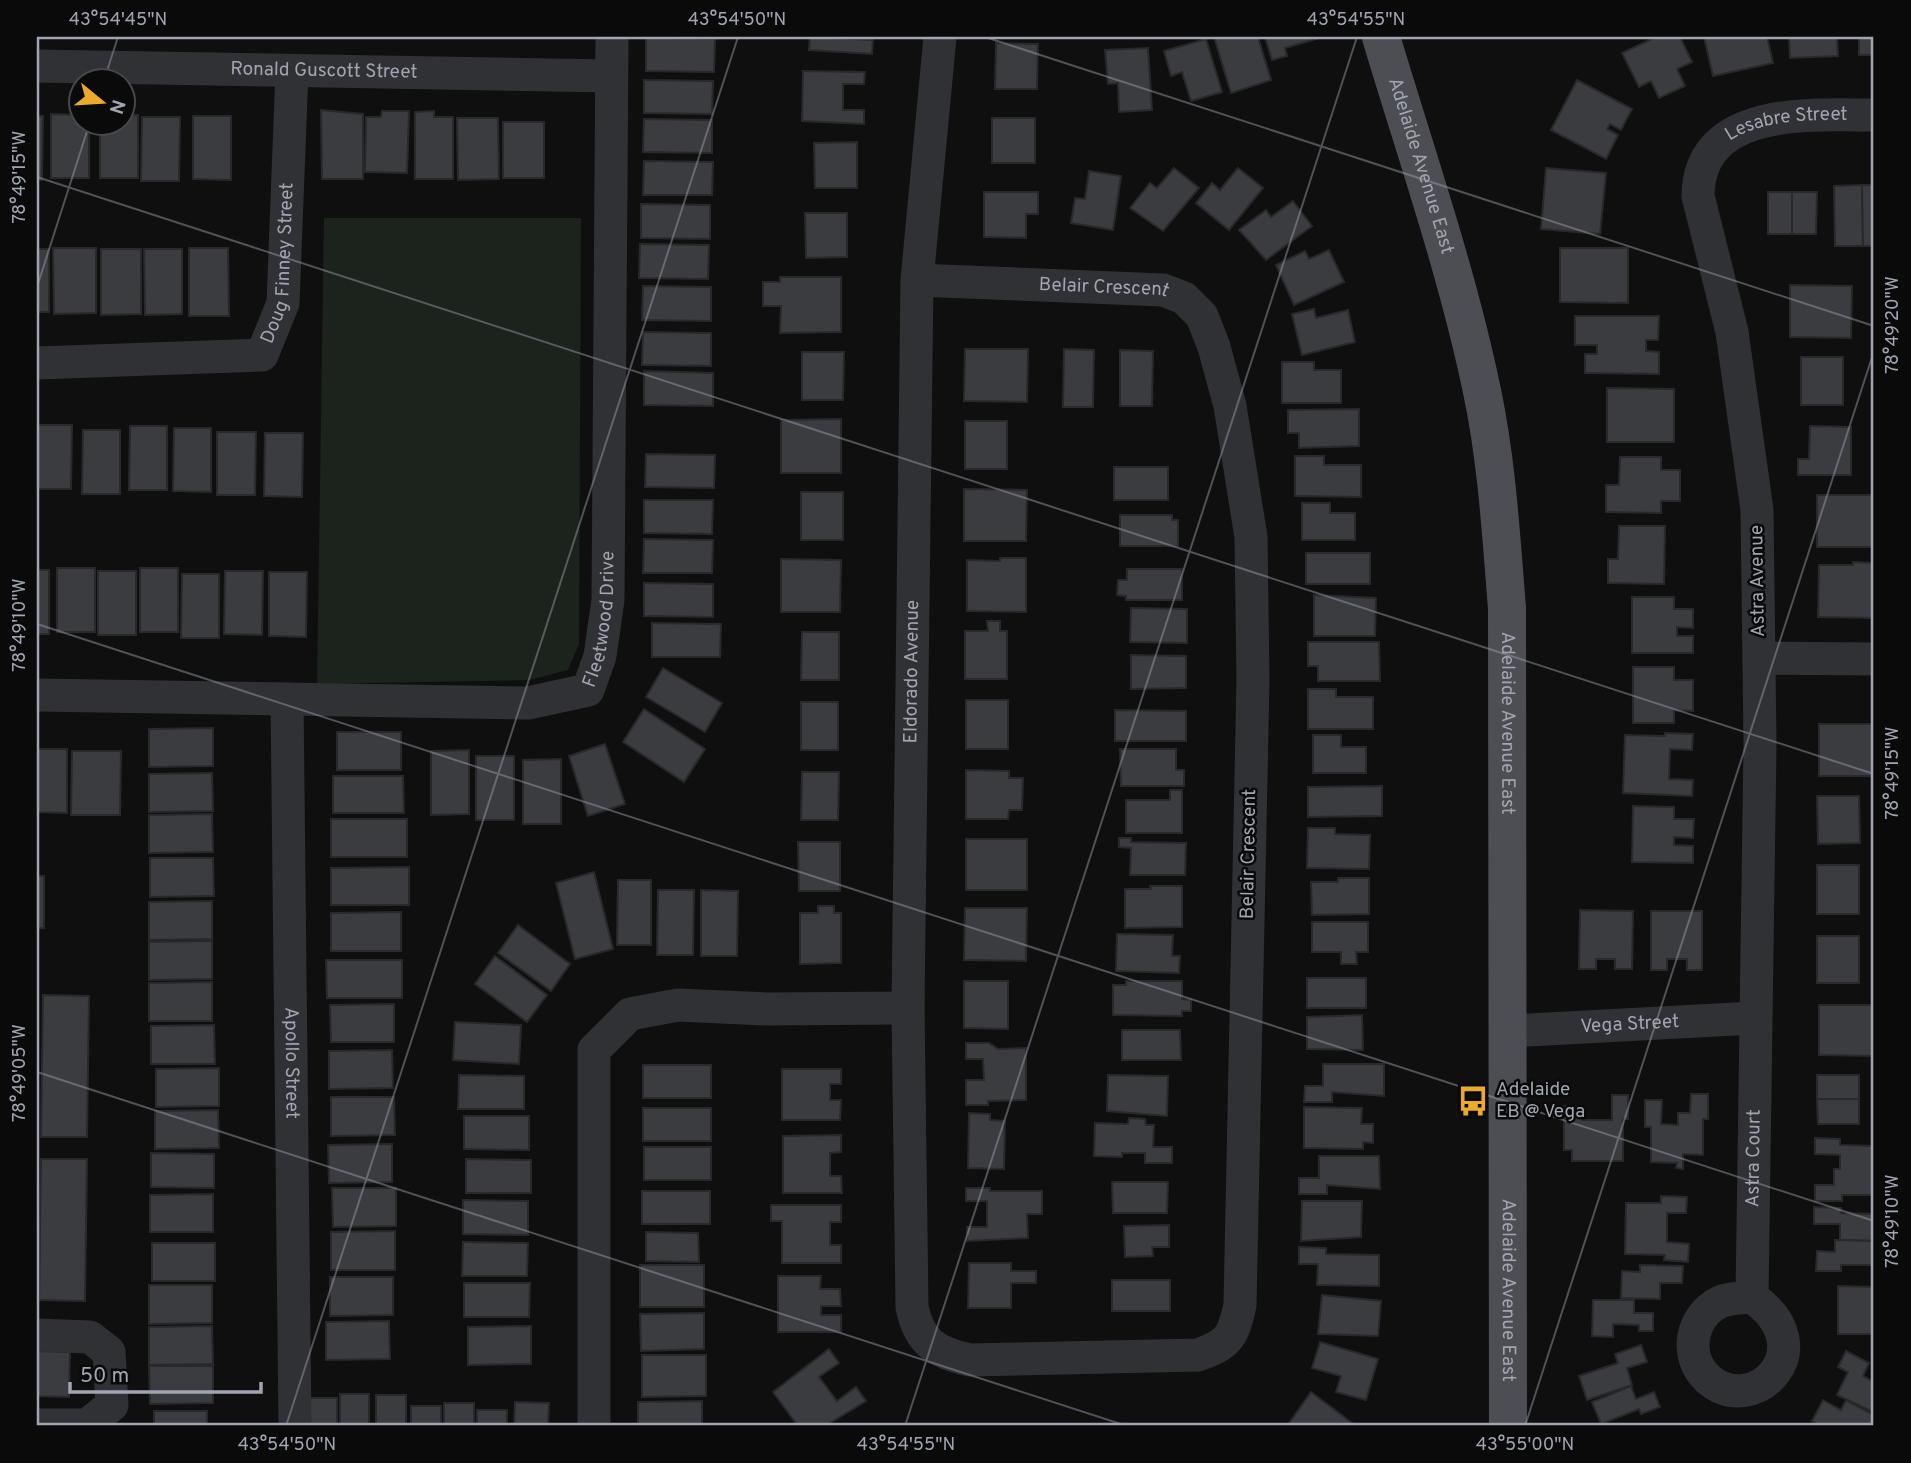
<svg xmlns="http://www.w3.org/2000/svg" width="1911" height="1463" viewBox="0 0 1911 1463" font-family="Overpass,sans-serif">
<rect width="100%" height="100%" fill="#0f0f10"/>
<path fill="#1b231c" d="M324 218H581L579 644 568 670 530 680 317 684Z"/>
<g fill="#3b3c40" stroke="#29292c" stroke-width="2">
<path d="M810 37 873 40 872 54 809 50Z"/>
<path d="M1214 37H1258L1271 80 1231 93Z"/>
<path d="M1265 37H1315L1316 39 1285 48 1287 56 1272 60Z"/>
<path d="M1656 37H1680L1692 62 1677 69 1685 86 1659 98 1651 81 1639 87 1622 53Z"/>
<path d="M1704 37H1767L1773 63 1713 76Z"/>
<path d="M1789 37H1837L1838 56 1790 58Z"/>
<rect x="1859" y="37" width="15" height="18"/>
<path d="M646 38 715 39 714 72 646 71Z"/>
<path d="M1206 39 1222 92 1191 101 1182 72 1171 76 1164 51Z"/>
<path d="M996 43 1038 44 1037 89H995Z"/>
<path d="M1148 48 1152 110 1119 112 1118 83 1108 84 1105 50Z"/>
<path d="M803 71 865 72 864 84H843V110H864V124L802 121Z"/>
<path d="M644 80 713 81 712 114 644 113Z"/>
<path d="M1577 80 1632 109 1621 130 1610 124 1607 129 1618 135 1606 159 1551 130Z"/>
<path d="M321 110 363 114V179H322Z"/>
<path d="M382 111H409L407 173 365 172 366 117H381Z"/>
<path d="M434 111V117H453V179H415V112Z"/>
<path d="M51 114 80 115V122H89V178H51Z"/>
<path d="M122 114 138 115V178H100V122H122Z"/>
<path d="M37 116H43L42 180H37Z"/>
<path d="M193 116H231V180L193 179Z"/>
<path d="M142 117H180L179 181H141Z"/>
<path d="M457 118H498L499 179 458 180Z"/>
<rect x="992" y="118" width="43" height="45"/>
<path d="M644 119 712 120V153L643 152Z"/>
<rect x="503" y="122" width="41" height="56"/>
<path d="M857 142V188H815L814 143Z"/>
<path d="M644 161 713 162 712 195H643Z"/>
<path d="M1174 168 1199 188 1163 231 1130 208 1150 183 1157 188Z"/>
<path d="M1238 168 1263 188 1229 230 1196 203 1212 183 1220 190Z"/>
<path d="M1546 168 1606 173 1600 234 1541 229Z"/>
<path d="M1089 171 1121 176 1113 230 1071 223 1075 198 1085 199Z"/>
<path d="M1862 185 1863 246H1835L1834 186Z"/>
<path d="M1862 185H1874V246H1863Z"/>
<path d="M984 192H1038V214H1026V238L984 237Z"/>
<rect x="1768" y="192" width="24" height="42"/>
<path d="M1792 192H1817L1816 234H1792Z"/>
<path d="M1293 201 1312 226 1266 260 1239 230 1266 210 1271 217Z"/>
<path d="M641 204 710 205V239L641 238Z"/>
<path d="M805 213H847V257L806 258Z"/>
<path d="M640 244 709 245 708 279 639 278Z"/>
<path d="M53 248H96V313L54 314Z"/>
<path d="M189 248H228L229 316H189Z"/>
<path d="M1560 248H1628V303L1560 302Z"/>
<rect x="37" y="249" width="12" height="63"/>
<path d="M101 249H141V314L101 315Z"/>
<path d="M144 249H182V314L145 315Z"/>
<path d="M1329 250 1344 282 1294 305 1276 265 1305 251 1309 259Z"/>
<path d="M780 277H841V332L780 333 781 306H763V282H780Z"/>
<path d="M1790 285 1852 286 1851 338 1790 337Z"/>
<path d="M643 286 711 287V321L642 320Z"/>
<path d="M1314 309 1316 318 1348 310 1355 342 1302 355 1292 314Z"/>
<path d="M1575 316H1659L1658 340H1646V351L1659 352V374L1585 373V354H1597V345H1575Z"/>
<path d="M643 332 711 333V366L642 365Z"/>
<path d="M965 349H1028L1027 402 964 401Z"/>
<path d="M1064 349 1094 350 1093 407H1063Z"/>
<path d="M1120 350 1153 351 1152 406H1120Z"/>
<path d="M802 352H844L843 400H802Z"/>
<rect x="1801" y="357" width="42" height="48"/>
<path d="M1282 362H1314V370H1341V403H1282Z"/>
<path d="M644 371 713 373V406L644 405Z"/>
<path d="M1607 388 1674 389V442H1607Z"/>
<path d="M1359 409V446L1299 448V433H1288V410Z"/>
<path d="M841 419V473H781V420Z"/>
<rect x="965" y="421" width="42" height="48"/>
<path d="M37 425H72L71 489H37Z"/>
<path d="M130 426H167V490H129Z"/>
<path d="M1810 426 1851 427V475H1798V459H1809Z"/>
<path d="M174 428H211V492L173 491Z"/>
<path d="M83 430H120V494H82Z"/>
<path d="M217 432H256L255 495H217Z"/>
<path d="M265 433H303L302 497 264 496Z"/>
<path d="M646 454 715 455 714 488 645 487Z"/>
<path d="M1295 456H1324V465H1361V497L1295 496Z"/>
<path d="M1620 457H1661V470H1680V501H1661V513L1606 512V485H1619Z"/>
<rect x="1114" y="467" width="54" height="33"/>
<path d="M964 489 1027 490 1026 541H964Z"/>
<rect x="801" y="492" width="42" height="48"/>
<rect x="1817" y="495" width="57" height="52"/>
<path d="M644 500H713L712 534 644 533Z"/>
<path d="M1302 503H1330V513H1355V540H1302Z"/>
<path d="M1120 515H1172V520H1178V546H1120Z"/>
<path d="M1619 526H1665L1664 584 1608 583V559H1618Z"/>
<path d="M644 539 713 540 712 573H643Z"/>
<rect x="1306" y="553" width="64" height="31"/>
<path d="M1000 558H1026V612L967 611V560L1000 561Z"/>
<path d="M781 559 841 560 840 612H781Z"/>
<path d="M1853 562 1874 563V618L1818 617 1819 565H1853Z"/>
<rect x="57" y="568" width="38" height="64"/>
<rect x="140" y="568" width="38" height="64"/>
<path d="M1127 569H1182V600H1126V596L1117 595 1118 580H1127Z"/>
<rect x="37" y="570" width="12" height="64"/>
<rect x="98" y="571" width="38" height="64"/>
<path d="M225 571H263L262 635 224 634Z"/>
<path d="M269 572H307L306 637 269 636Z"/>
<path d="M182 574H219V638H181Z"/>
<path d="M644 583 713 584V617L644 616Z"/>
<path d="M1314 595 1376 598 1375 636H1314Z"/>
<path d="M1632 597H1674V609H1693V628L1677 627V636H1693V653H1632Z"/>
<path d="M1131 608 1187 609V643L1130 642Z"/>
<path d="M987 621H1000V631H1007V679H965V631H988Z"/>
<path d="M652 623 721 624 720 657H652Z"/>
<path d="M802 632H839V680H801Z"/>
<path d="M1308 642H1379L1380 681H1318V666H1308Z"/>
<path d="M1131 655 1186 656V688L1131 689Z"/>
<path d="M1633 667H1674V680H1693V711L1674 710V723H1633Z"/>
<path d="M663 668 722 703 705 732 646 697Z"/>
<path d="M1308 689H1336V697H1373V729H1308Z"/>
<rect x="966" y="700" width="42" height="49"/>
<rect x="801" y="702" width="37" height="48"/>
<path d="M644 709 705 749 684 782 623 742Z"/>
<path d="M1115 710 1186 711V741H1115Z"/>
<rect x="1819" y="724" width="55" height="52"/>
<path d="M213 728V766L149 767V729Z"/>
<rect x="337" y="732" width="64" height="38"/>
<path d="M1665 733 1693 734 1692 750 1670 749 1669 779 1693 780 1692 796 1623 793 1625 735 1665 736Z"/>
<path d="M1313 735H1341V747H1366V773H1313Z"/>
<path d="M605 744 625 804 588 816 569 756Z"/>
<path d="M37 749H67V813L37 812Z"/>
<path d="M1120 749H1176V770H1184V786H1121Z"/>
<path d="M469 750V814L431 815V751Z"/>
<path d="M72 751H121L120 815H71Z"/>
<rect x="476" y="756" width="38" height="64"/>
<path d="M561 759V824H523V760Z"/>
<path d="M966 770 1009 771V778H1023L1022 810H1009L1008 819H966Z"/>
<path d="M802 772H839L838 820H801Z"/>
<path d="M212 773 213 811 149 812V774Z"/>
<path d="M333 776H403L404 813H333Z"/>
<path d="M1382 786V816L1308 817V787Z"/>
<path d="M1170 790H1182V833H1126V800H1170Z"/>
<path d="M1817 796H1859L1860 843 1818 844Z"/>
<path d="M1633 806 1674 807V819H1694L1693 838 1674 837V845L1693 846V863L1632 862Z"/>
<path d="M212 814 213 852 149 853V815Z"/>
<rect x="331" y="819" width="76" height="38"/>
<path d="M1308 828H1335V834L1370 835 1369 869 1307 868Z"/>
<path d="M1119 838H1131V842L1186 843 1185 875H1130L1131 848 1119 847Z"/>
<rect x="966" y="839" width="61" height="51"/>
<path d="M798 842H840V891H799Z"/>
<path d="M150 858H213L214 896 150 897Z"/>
<rect x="1817" y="865" width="42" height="49"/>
<path d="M409 867V905H331V868Z"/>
<path d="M594 872 613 949 575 959 556 883Z"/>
<rect x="37" y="876" width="7" height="52"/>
<path d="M1338 878H1369V914L1312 915 1311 882H1338Z"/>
<path d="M618 880H651V945H617Z"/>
<path d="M1150 886H1182V927L1125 928V889H1151Z"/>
<path d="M658 890H694L693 955H657Z"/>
<path d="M701 890 738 891 737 956H701Z"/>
<path d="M212 901V939L149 940V902Z"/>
<path d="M818 906H834V913H841V963L800 964V913H818Z"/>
<path d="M965 908H1027L1026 961 964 960Z"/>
<path d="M1580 910 1633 911 1632 969H1615V959H1596V969H1579Z"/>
<path d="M1651 911H1702V970H1687V959H1667V970H1651Z"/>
<path d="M401 912V951H331V913Z"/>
<path d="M1312 922H1368V952H1356L1357 964H1341V952H1312Z"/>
<path d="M518 925 570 964 551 991 498 953Z"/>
<path d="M1117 934 1173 935 1172 956H1180L1179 973 1116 971Z"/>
<rect x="1817" y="936" width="42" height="47"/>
<path d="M212 941V979L149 980V942Z"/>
<path d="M495 956 547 995 527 1022 475 984Z"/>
<path d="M326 960H402V998H327Z"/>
<rect x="1307" y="978" width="59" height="30"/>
<path d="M964 981H1008V1029L964 1028Z"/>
<path d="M1126 981H1182V999L1191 1000V1011H1182V1016L1113 1015V985H1126Z"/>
<path d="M212 982V1021H149V983Z"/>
<path d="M43 995 89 996 87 1137H41Z"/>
<path d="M394 1004V1042H331L330 1005Z"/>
<path d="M1819 1005H1874V1056L1819 1055Z"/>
<path d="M1362 1015 1363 1050 1307 1049V1017Z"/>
<path d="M455 1022 521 1025 519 1064 453 1060Z"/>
<path d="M214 1025 215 1064H151V1026Z"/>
<path d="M1122 1030H1180L1181 1060H1122Z"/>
<path d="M966 1043H989L998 1049 1026 1048V1100L988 1101V1105H966V1080H984L983 1059H966Z"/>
<path d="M392 1050 393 1088 329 1089V1051Z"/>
<path d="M1323 1064H1384V1096L1332 1092V1102H1304L1305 1086H1323Z"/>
<rect x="643" y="1065" width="68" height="33"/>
<path d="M219 1068V1106L156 1107V1069Z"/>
<path d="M782 1069H841V1084H830V1100H841L840 1120H782Z"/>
<path d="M459 1075 524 1076V1109H458Z"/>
<path d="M1108 1075 1168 1076 1167 1116 1107 1111Z"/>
<rect x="1817" y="1075" width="42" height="24"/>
<path d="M1691 1094H1708V1119H1703V1155L1683 1154V1169L1676 1168 1677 1163 1651 1162V1127H1645V1100H1662L1661 1124 1678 1125V1113H1690Z"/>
<path d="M1612 1095H1628V1119H1623V1161H1572V1150H1564V1106H1582V1120H1612Z"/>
<path d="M331 1097H394L395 1135 331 1136Z"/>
<path d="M1817 1099H1859V1124H1818Z"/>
<path d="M1304 1107 1362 1108 1361 1124H1373V1143L1363 1142V1149L1304 1148Z"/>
<rect x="643" y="1108" width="68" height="33"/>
<path d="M218 1110 219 1148 155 1149V1111Z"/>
<path d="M969 1113 990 1114V1120L1005 1121 1004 1169 968 1168Z"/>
<path d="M464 1116H529V1150L464 1149Z"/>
<path d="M1129 1118 1145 1119 1146 1125H1154L1153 1147H1172V1163H1145V1153H1122V1157L1094 1156 1095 1123 1128 1124Z"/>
<path d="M841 1135V1152L830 1153V1176H841L842 1193H783V1136Z"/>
<path d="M1815 1138 1840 1139V1145L1874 1146V1195H1842V1201H1815V1185H1834V1169H1840V1155L1815 1154Z"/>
<path d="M392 1144V1182L329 1183 328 1145Z"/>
<rect x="644" y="1147" width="67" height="33"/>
<path d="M151 1153 214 1154V1188L151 1187Z"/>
<path d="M1319 1156H1379L1380 1189 1327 1185V1194H1299V1178H1319Z"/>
<path d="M41 1159H87L85 1301 39 1300Z"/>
<path d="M466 1159 531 1160V1193H466Z"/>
<path d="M1112 1182H1168L1167 1213H1113Z"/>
<path d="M332 1188H396V1226L333 1227Z"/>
<path d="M966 1188H990V1191H1042V1214H1027L1028 1238 967 1241V1227H987V1201H966Z"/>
<rect x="642" y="1191" width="68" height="33"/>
<path d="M213 1194V1232H150V1195Z"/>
<path d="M1661 1196 1687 1197 1686 1213H1667V1242L1689 1244 1688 1262 1664 1260 1665 1255 1625 1254 1626 1203H1661Z"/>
<path d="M463 1200 528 1201V1235L463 1234Z"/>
<path d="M1302 1201H1362L1361 1237 1301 1241Z"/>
<path d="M771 1205H841V1222H830V1245H841V1263H782V1221H771Z"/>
<path d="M1814 1207 1841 1208V1213L1874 1214V1241L1840 1240V1224H1814Z"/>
<path d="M1169 1225V1247H1152L1153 1256 1125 1257 1124 1226Z"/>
<path d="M395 1231V1270H331V1232Z"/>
<path d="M646 1232 698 1233 699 1262 646 1261Z"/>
<path d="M1835 1240 1874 1241V1265H1841V1271H1816L1817 1251 1835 1252Z"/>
<path d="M463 1242 528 1243 527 1276H462Z"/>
<rect x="152" y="1243" width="63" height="38"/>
<path d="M1299 1247 1326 1248V1254L1379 1255V1286L1317 1285 1318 1264H1299Z"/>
<path d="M969 1263H1011V1271H1036V1283H1011V1308H968Z"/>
<rect x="640" y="1265" width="64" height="42"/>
<path d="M1640 1265 1683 1266 1682 1283H1660V1299L1621 1298 1622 1271 1640 1272Z"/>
<path d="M778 1276H821L820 1289H840L841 1306H821V1315H841V1332H778Z"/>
<path d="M330 1277H393V1315L330 1316Z"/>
<rect x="1112" y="1280" width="58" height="31"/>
<path d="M464 1283H530L529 1317H464Z"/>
<path d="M149 1285H212V1323L149 1324Z"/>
<path d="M1838 1286 1874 1287V1334H1838Z"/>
<path d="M1322 1295 1381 1301 1378 1336 1318 1334Z"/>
<path d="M1593 1300H1634V1313H1653V1331H1639V1325L1613 1324V1337L1592 1336Z"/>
<path d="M704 1313V1349L641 1351 640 1314Z"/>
<path d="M389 1321 390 1359 326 1360V1322Z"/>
<path d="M212 1326 213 1364 149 1365V1327Z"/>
<path d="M531 1326V1364L468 1365V1327Z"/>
<path d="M1320 1342 1378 1359 1366 1400 1336 1392 1341 1376 1312 1368Z"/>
<path d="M1641 1345 1647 1362 1627 1368 1632 1385 1587 1400 1579 1376 1618 1363 1615 1354Z"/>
<path d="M829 1349 839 1363 819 1377 837 1401 856 1387 866 1401 825 1426H798L773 1392Z"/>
<path d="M37 1351 70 1352 69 1397 37 1396Z"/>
<path d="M1846 1351 1869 1363 1863 1376 1874 1382V1405L1871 1411 1837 1395 1848 1372 1838 1367Z"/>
<path d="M642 1355H706V1396L642 1397Z"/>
<path d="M149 1366H213V1403L150 1404Z"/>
<path d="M1631 1386 1636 1399 1654 1392 1660 1407 1641 1414 1639 1409 1601 1424 1592 1402Z"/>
<path d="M1311 1392 1356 1426H1287Z"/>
<rect x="340" y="1394" width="29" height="32"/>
<rect x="376" y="1395" width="30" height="31"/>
<rect x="307" y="1398" width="30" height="28"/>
<path d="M1823 1400 1841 1410 1846 1400 1874 1415V1426L1840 1424 1821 1426 1812 1421Z"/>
<path d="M702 1401V1426H638V1402Z"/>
<path d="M515 1402 549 1403 548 1426H514Z"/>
<rect x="444" y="1403" width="30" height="23"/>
<rect x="411" y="1406" width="30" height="20"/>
<rect x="477" y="1410" width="30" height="16"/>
<rect x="154" y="1411" width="53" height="15"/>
</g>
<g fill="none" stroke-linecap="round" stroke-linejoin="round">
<g stroke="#303135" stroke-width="33">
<path id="s1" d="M37 66 611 76"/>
<path id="s2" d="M917 280 1163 290 1184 298 1202 316 1214 347 1230 406 1251 537 1253 680 1240 1305C1233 1337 1229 1344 1198 1355L970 1360C936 1353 919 1342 912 1307L908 1008 917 280 940 37"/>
<path id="s3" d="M37 363 262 355 283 303 292 71"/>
<path d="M1760 658 1874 659"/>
<path id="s4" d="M37 695 528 703 588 690 600 656 608 600 612 37"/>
<path id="s5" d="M287 699 295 1426"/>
<path id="s6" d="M1508 1031 1754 1018"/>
<path id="s7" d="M1752 1297C1741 1298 1729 1298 1720 1302 1691 1316 1683 1356 1708 1379 1753 1419 1826 1349 1752 1297L1760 744 1757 510 1732 332 1698 196C1699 106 1810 115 1874 115"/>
<path d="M37 1335 90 1337 109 1352 112 1405 87 1425H37"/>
<path d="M594 1426V1050L630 1014 678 1005 767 1009 908 1008"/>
</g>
<path stroke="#4c4e54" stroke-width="38" id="s8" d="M1381 37C1416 154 1457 271 1482 391 1497 462 1501 535 1507 608L1508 1426"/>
</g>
<path fill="none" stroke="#a0a5b1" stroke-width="2" stroke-opacity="0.45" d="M985 37 1874 326M104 80 118 37M37 177 1874 774M37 287 90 122M37 624 1874 1221M37 1072 1127 1426M286 1426 738 37M905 1426 1357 37M1525 1426 1874 351"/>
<defs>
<g id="bus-bare" transform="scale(2.415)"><path d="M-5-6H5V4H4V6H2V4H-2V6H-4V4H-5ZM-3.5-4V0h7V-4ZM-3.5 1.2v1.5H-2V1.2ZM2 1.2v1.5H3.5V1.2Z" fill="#edaa2a" stroke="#0a0a0b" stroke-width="2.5" paint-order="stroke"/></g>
</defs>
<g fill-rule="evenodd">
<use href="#bus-bare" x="1473" y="1101"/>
</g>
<g text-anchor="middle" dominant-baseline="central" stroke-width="5" stroke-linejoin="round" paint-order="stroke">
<g font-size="19" fill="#a0a5b1" stroke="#0a0a0b">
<text stroke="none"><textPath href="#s1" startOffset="287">Ronald Guscott Street</textPath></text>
<text stroke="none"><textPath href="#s7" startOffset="1526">Lesabre Street</textPath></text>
<text stroke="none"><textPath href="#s8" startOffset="135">Adelaide Avenue East</textPath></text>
<text stroke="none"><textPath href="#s3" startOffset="320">Doug Finney Street</textPath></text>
<text stroke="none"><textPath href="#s2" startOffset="187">Belair Crescent</textPath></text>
<text transform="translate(1758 581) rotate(-91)">Astra Avenue</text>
<text stroke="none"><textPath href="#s4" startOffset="625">Fleetwood Drive</textPath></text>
<text stroke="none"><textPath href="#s2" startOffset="2308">Eldorado Avenue</textPath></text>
<text stroke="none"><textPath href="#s8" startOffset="702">Adelaide Avenue East</textPath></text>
<text transform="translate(1249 854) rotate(-89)">Belair Crescent</text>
<text stroke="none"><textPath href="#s6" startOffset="122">Vega Street</textPath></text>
<text stroke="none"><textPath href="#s5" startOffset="364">Apollo Street</textPath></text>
<text stroke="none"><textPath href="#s7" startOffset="427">Astra Court</textPath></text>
<text stroke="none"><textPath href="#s8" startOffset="1269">Adelaide Avenue East</textPath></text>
</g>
<g font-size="19" fill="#a0a5b1" stroke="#0a0a0b" text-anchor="start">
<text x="1496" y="1090">Adelaide<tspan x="1496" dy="22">EB @ Vega</tspan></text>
</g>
</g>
<rect width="1911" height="1463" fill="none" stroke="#0a0a0b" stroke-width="77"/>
<g transform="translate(102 102) rotate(108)"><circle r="33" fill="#0a0a0b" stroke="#46484d" stroke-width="2"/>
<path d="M0-5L12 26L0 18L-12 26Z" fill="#edaa2a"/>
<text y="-10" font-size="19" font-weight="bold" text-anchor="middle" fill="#a0a5b1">N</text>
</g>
<path d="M70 1382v10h191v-10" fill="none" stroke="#a0a5b1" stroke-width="3.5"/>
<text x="80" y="1382" font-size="21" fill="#a0a5b1" stroke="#0a0a0b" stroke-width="5" paint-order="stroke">50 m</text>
<rect x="38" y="38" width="1834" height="1386" fill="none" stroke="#a0a5b1" stroke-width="2.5"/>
<g font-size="18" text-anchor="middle" fill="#a0a5b1">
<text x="118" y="25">43°54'45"N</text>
<text x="737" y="25">43°54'50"N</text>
<text x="1356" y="25">43°54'55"N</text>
<text transform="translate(19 177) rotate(-90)" y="6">78°49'15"W</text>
<text transform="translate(1892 325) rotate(-90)" y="6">78°49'20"W</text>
<text transform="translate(19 625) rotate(-90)" y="6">78°49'10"W</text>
<text transform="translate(1892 773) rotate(-90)" y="6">78°49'15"W</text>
<text transform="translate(19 1073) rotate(-90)" y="6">78°49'05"W</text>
<text transform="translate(1892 1221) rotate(-90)" y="6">78°49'10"W</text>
<text x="287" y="1450">43°54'50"N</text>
<text x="906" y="1450">43°54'55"N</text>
<text x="1525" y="1450">43°55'00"N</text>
</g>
</svg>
